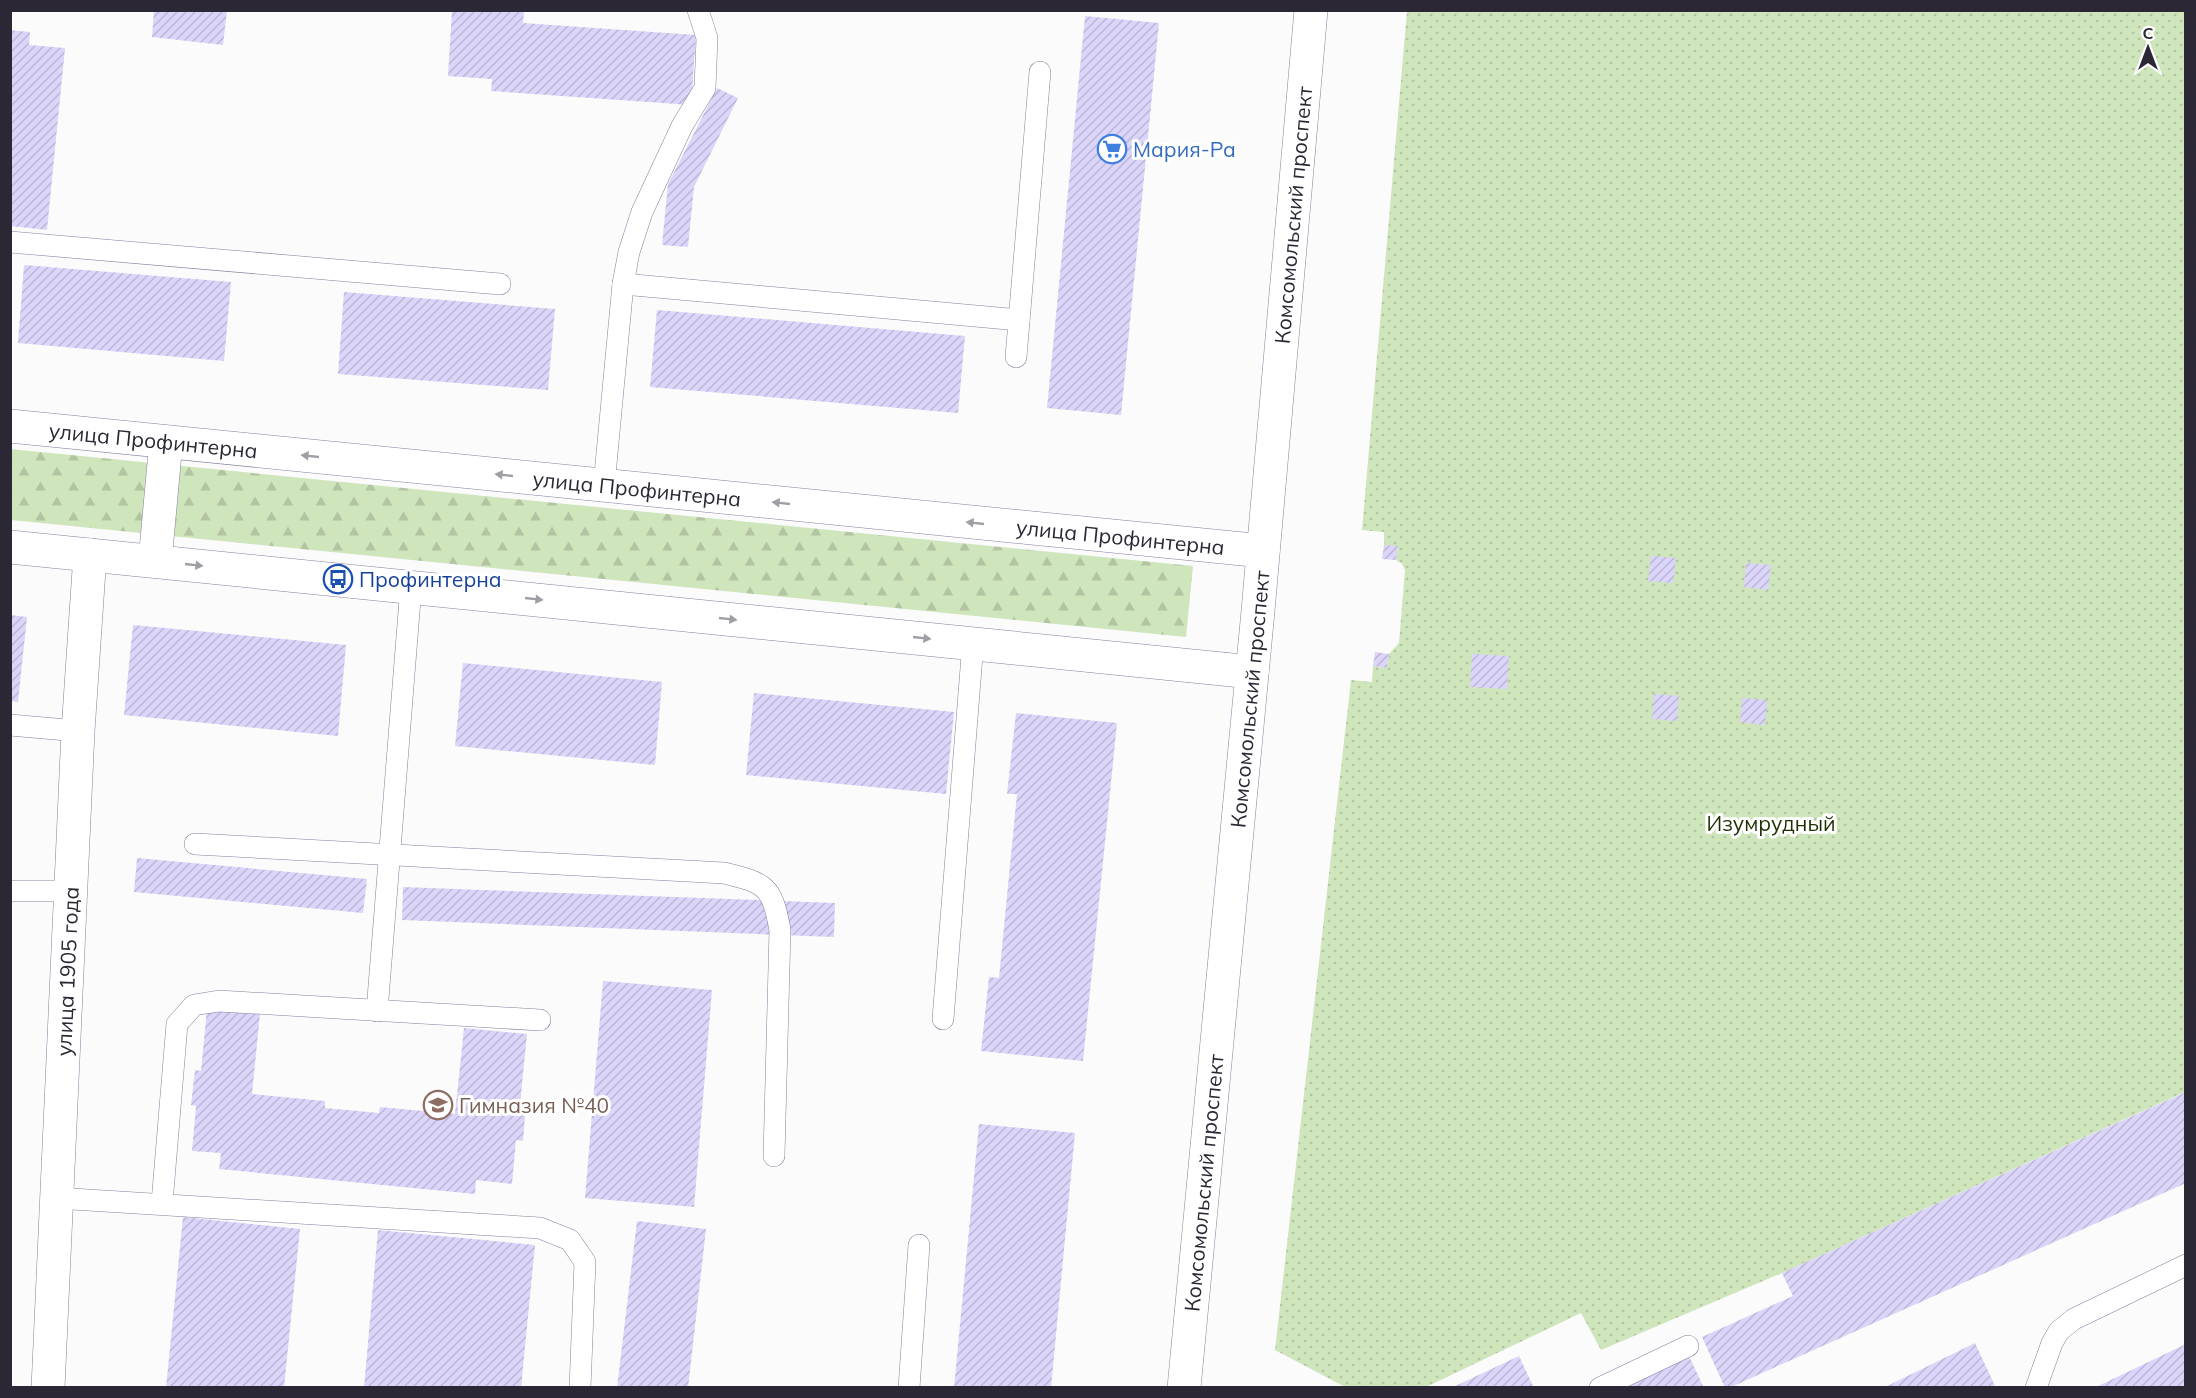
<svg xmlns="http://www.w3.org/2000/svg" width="2196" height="1398" viewBox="0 0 2196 1398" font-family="Mulish,sans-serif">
<defs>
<pattern id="forest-firs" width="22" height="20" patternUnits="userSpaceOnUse" patternTransform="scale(1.5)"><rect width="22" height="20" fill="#cfe5bc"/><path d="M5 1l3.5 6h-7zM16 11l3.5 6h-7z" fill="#b2c4a2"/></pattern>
<pattern id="park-dots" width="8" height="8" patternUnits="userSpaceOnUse" patternTransform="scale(1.5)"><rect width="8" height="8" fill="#cfe5bc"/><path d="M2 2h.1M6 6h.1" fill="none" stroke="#b2c4a2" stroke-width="1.8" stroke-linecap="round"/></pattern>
<pattern id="building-hatch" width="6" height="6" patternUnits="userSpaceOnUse" patternTransform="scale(1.5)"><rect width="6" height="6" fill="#dbd5f9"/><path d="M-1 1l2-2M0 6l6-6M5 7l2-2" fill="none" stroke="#bcb7d6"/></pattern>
</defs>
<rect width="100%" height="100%" fill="#fbfbfb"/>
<path fill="url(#forest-firs)" d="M10 449 1193 566 1186 637 11 520Z"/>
<path fill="url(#park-dots)" d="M1407 11H2185V1092L1782 1273 1601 1350 1581 1313 1426 1387 1347 1388 1275 1350 1351 680 1372 682 1373 666 1387 668 1389 654 1399 643 1405 570 1402 564 1396 560 1398 547 1384 545V532L1362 530Z"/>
<g fill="url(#building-hatch)">
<path d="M154 10H227L223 45 152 37Z"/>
<path d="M452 10H524L523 23 696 35 691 105 491 91 492 79 448 76Z"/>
<path d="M1085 16 1159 23 1121 415 1047 408Z"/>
<path d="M10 30 30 32 29 45 65 48 47 230 10 226Z"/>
<path d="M717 88 738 98 694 187 688 247 662 245 668 184Z"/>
<path d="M24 265 231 282 224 361 18 343Z"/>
<path d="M344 292 555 309 548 390 338 374Z"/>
<path d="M657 310 965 336 958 413 650 387Z"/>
<path d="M1384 545 1398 546 1396 560 1382 559Z"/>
<path d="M1651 556 1676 558 1673 583 1648 581Z"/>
<path d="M1746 563 1771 565 1768 590 1744 587Z"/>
<path d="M10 615 27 617 18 702 10 701Z"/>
<path d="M133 625 346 645 338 736 124 715Z"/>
<path d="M1375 652 1389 654 1387 668 1373 666Z"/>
<path d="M1472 654 1509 656 1507 689 1470 687Z"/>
<path d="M463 663 662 682 655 765 455 746Z"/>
<path d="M754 693 954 712 946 794 746 775Z"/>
<path d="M1654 694 1679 696 1677 721 1652 719Z"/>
<path d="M1742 698 1767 700 1765 725 1740 722Z"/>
<path d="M1016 713 1117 723 1083 1061 981 1051 989 977 999 978 1017 794H1007Z"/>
<path d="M137 858 367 879 363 913 134 892Z"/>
<path d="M403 887 835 903 834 937 402 920Z"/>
<path d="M603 981 712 990 694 1207 585 1198Z"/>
<path d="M207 1009 260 1014 252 1094 325 1101V1108L379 1113 380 1107 455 1114 464 1028 527 1034 520 1104 526 1105 523 1141 516 1140 512 1184 476 1180 475 1194 219 1169 221 1153 192 1151 196 1106 191 1105 195 1070 201 1071Z"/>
<path d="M2186 1092V1183L1729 1388H1725L1702 1337 1793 1296 1782 1273Z"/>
<path d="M979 1124 1075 1133 1051 1388H954Z"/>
<path d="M183 1217 300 1229 284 1388H166Z"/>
<path d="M637 1221 706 1229 688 1388H617Z"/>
<path d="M378 1230 535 1245 521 1388H364Z"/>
<path d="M1975 1343 1996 1388H1883Z"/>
<path d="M2186 1344V1388H2094Z"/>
<path d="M1688 1354 1704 1388H1616Z"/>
<path d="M1519 1356 1534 1388H1451Z"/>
</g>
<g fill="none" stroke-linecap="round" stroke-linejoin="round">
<g stroke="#877f9e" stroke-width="22">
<g id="lane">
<path d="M10 242 500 284"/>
<path d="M623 284 1019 320"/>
<path d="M1016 357 1040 72"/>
<path d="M604 485 623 284 629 252 642 212 682 126 705 88 707 38 698 10"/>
<path d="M10 725 78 731"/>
<path d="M195 844 724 873C766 883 772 886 780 930L774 1156"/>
<path d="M10 891H70"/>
<path d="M377 1011 411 587"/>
<path d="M943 1019 973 643"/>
<path d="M56 1198 540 1228 570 1240 585 1262 580 1388"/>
<path d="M162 1203 177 1024 194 1005 219 1001 540 1020"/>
<path d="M909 1388 919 1245"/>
<path d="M1600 1388 1688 1346"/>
<path d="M2036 1388 2052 1343 2059 1331 2074 1319 2186 1265"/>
</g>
</g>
<g stroke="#877f9e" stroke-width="34">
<g id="street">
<path id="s1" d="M48 1388 78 731 90 555"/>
</g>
</g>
<g stroke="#877f9e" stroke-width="34">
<g id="secondary">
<path id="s2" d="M10 426 1263 551"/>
<path d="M10 547 1252 672"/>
<path d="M155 561 166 442"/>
<path id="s3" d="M1184 1388 1258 611 1311 10"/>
</g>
</g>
<use href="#lane" stroke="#fff" stroke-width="21"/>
<use href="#street" stroke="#fff" stroke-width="33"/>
<use href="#secondary" stroke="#fff" stroke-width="33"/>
</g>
<defs><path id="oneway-solid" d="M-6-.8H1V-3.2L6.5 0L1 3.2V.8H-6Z" transform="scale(1.5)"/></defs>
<g fill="#a09ea4">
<use href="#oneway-solid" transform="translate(310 456) rotate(-174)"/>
<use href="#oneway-solid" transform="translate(504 475) rotate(-174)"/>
<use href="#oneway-solid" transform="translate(781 503) rotate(-174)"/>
<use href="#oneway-solid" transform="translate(975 523) rotate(-174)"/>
<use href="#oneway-solid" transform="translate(194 565) rotate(6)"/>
<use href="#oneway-solid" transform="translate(534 599) rotate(6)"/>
<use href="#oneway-solid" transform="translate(728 619) rotate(6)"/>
<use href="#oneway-solid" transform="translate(922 638) rotate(6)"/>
</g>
<defs>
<g id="supermarket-ring" transform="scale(1.5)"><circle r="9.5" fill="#fff" stroke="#3f7fe0" stroke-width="1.5"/><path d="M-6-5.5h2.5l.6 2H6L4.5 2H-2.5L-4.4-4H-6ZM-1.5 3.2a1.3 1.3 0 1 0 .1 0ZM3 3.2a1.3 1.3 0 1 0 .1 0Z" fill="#3f7fe0"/></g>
<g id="bus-ring" transform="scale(1.5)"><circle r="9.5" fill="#fff" stroke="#1a4fb4" stroke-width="1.5"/><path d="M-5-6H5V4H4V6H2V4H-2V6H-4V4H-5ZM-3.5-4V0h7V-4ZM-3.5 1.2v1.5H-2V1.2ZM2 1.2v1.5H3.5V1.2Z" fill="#1a4fb4"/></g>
<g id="school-ring" transform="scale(1.5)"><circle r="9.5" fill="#fff" stroke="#8d6e63" stroke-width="1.5"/><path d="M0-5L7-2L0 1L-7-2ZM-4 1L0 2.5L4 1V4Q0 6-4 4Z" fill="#8d6e63"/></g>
</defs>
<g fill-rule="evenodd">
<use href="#supermarket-ring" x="1112" y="149"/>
<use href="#bus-ring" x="338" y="579"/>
<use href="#school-ring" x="438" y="1105"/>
</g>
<g text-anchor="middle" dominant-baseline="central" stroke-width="6" stroke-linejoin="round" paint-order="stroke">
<g font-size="21" fill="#366cbe" stroke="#fff" text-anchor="start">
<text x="1133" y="149">Мария-Ра</text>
</g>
<g font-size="21" fill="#2b2734" stroke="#fff">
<text stroke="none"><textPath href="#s3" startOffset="1178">Комсомольский проспект</textPath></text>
<text stroke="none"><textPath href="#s2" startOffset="144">улица Профинтерна</textPath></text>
<text stroke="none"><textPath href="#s2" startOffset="630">улица Профинтерна</textPath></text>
<text stroke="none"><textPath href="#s2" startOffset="1116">улица Профинтерна</textPath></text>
<text stroke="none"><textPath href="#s3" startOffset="692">Комсомольский проспект</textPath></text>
<text stroke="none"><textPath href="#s1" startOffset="417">улица 1905 года</textPath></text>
<text stroke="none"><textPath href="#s3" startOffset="206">Комсомольский проспект</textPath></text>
</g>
<g font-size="21" fill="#164399" stroke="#fff" text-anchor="start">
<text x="359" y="579">Профинтерна</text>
</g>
<g font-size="21" fill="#1c3002" stroke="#fff">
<text x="1771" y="823">Изумрудный</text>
</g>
<g font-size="21" fill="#785e54" stroke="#fff" text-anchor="start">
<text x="459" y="1105">Гимназия №40</text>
</g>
</g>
<rect width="2196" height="1398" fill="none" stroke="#2b2734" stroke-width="24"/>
<g transform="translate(2148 48)" stroke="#ffffff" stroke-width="4.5" paint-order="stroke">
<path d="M0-4.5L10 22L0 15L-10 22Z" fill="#2b2734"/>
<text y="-9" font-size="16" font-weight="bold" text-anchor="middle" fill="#2b2734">С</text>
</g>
</svg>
